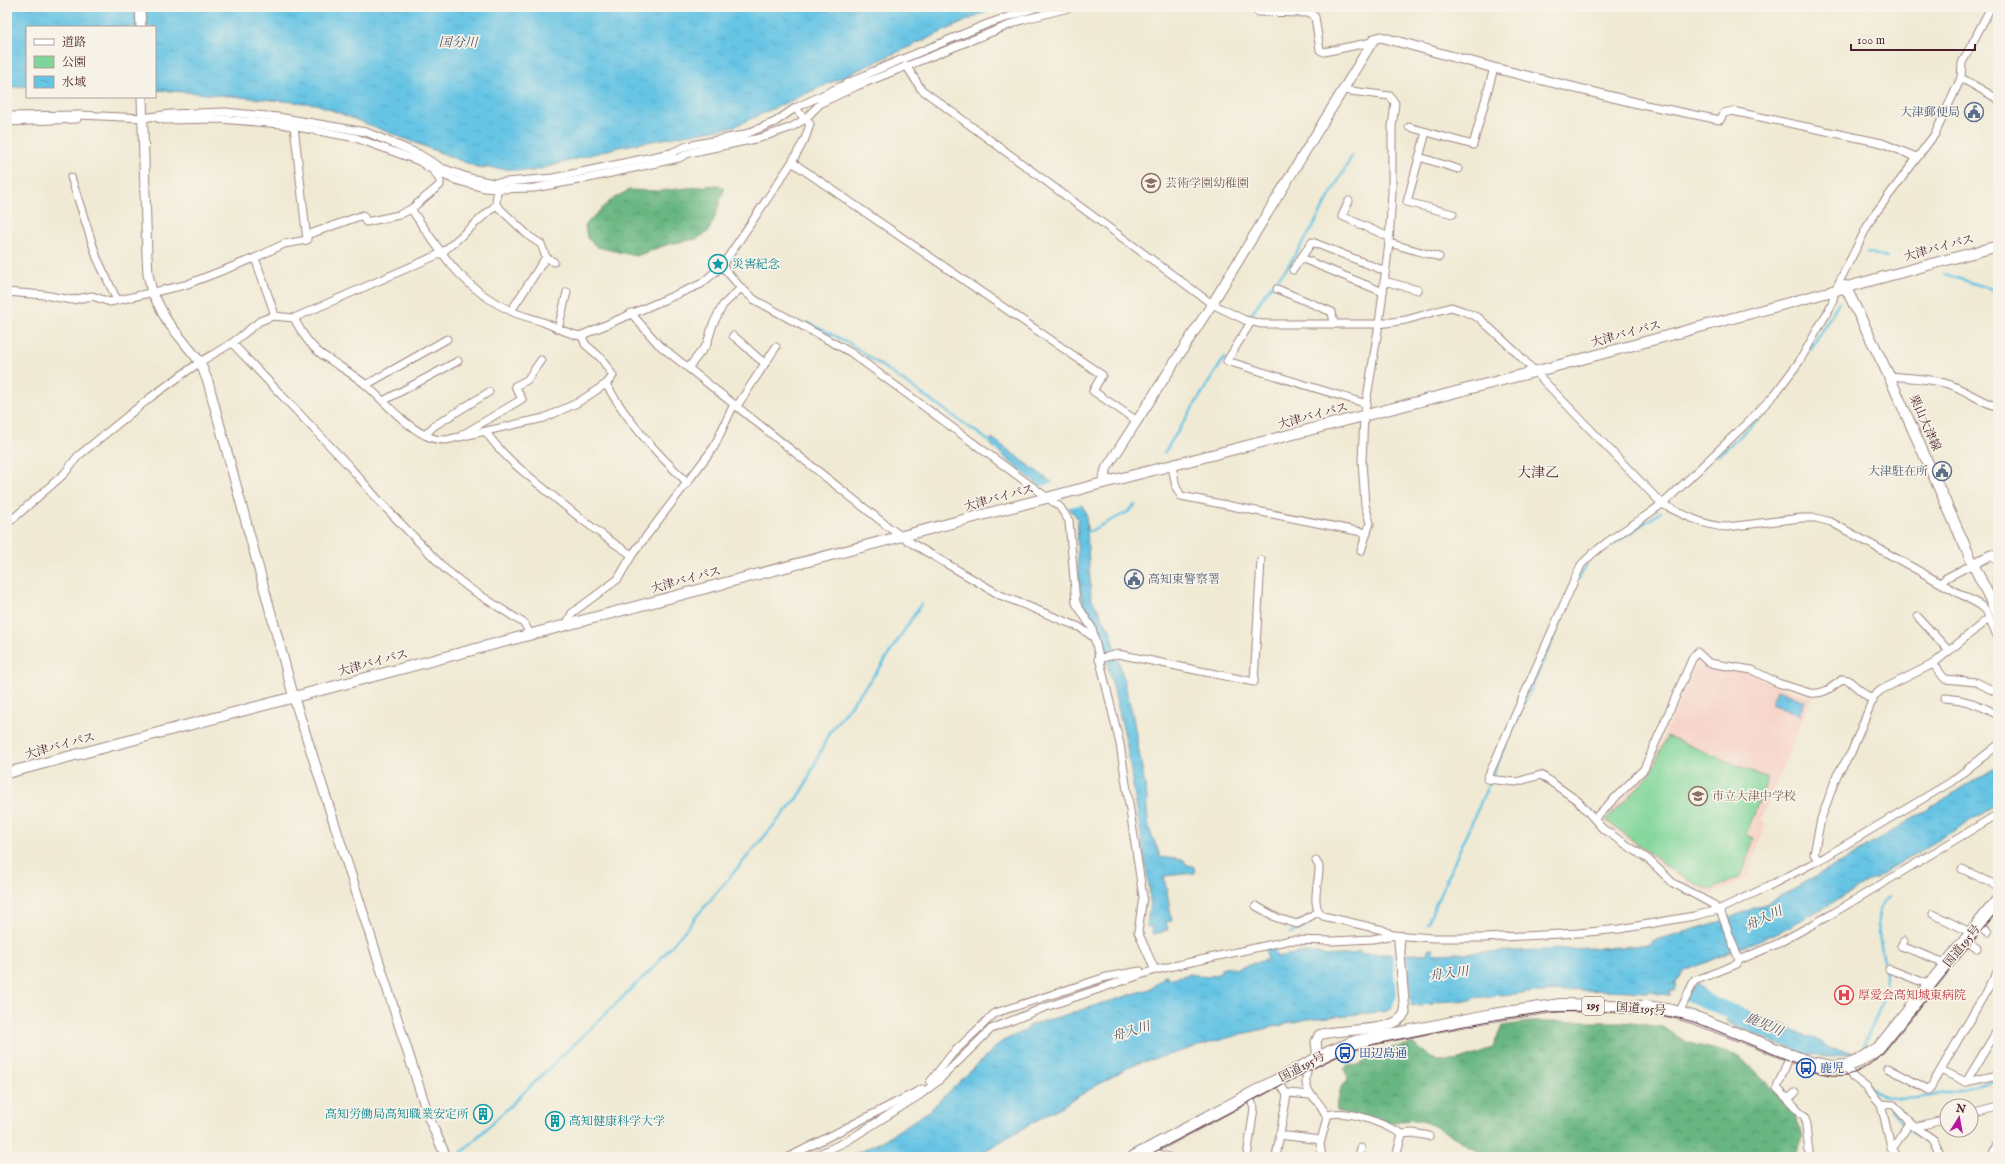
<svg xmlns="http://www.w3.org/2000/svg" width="2005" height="1164" viewBox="0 0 2005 1164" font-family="'IM FELL English','Noto Serif JP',serif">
<defs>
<pattern id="forest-crowns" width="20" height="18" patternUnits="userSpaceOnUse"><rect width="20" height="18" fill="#67b681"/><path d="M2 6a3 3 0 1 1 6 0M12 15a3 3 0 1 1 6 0" fill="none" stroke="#57936a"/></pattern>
<pattern id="water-ripples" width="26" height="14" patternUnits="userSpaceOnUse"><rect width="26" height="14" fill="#66c4e4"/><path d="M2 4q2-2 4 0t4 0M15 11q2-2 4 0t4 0" fill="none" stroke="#5aa8c4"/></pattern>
</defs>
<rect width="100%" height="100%" fill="#f7f3e8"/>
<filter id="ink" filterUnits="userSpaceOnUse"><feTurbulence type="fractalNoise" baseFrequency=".025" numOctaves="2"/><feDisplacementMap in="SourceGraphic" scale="8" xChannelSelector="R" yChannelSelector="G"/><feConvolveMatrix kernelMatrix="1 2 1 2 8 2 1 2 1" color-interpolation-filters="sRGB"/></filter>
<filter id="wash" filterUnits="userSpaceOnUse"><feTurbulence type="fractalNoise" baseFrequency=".012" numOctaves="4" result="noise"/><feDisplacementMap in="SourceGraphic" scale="16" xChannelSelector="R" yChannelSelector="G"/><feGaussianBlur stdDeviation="0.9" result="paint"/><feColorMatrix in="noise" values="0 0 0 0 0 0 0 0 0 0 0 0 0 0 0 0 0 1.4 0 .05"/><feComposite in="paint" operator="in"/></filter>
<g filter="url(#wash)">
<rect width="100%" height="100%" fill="#f0ead4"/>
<path fill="#f7d1c7" d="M1698 659 1708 665 1748 672 1776 686 1812 697 1761 820 1766 822 1747 880 1711 895 1672 874 1604 821V818L1647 773Z"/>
<path fill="#7fd599" stroke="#647a62" d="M1667 736 1768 778 1746 835 1754 838 1741 877 1710 890 1677 874 1606 820 1650 775Z"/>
<g fill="url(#forest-crowns)" stroke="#586a56">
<path d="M718 185 724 189 715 217 708 232 696 239 669 244 636 256 597 247 587 238 585 225 611 200 629 190 658 191Z"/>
<path d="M1530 1022H1622L1663 1027 1686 1042 1739 1056 1787 1103 1803 1135 1794 1157H1487L1451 1135 1422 1120 1399 1121 1389 1124 1336 1111 1340 1091 1348 1077 1344 1069 1347 1066 1358 1065 1381 1050 1413 1044 1437 1061H1457L1492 1049 1502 1026Z"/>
</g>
<g fill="url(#water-ripples)" stroke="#587288">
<path d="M7 7H997L735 126 619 147 532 171 477 167 316 104 186 92 155 90V27H27V86L7 88Z"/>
<path d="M992 438 1081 504 1086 512 1091 598 1111 632 1132 712 1147 797C1146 807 1148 830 1153 839 1156 845 1158 849 1160 857L1184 860 1186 864 1194 867 1195 873 1164 876 1172 921 1166 922 1168 930H1163V932L1153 934 1151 926 1147 927 1150 900 1149 887 1126 740 1100 633C1096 624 1086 615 1084 606 1076 579 1077 547 1078 519L1069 508 1016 467 989 443Z"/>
<path d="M1777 690 1805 701 1799 715 1771 704Z"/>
<path d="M1998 766V804L1850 893 1781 931 1685 971 1675 983H1673L1676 985 1674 990H1669L1670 995 1658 994 1649 990 1648 992C1589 988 1533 991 1474 998L1473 1000 1434 1002 1433 1004 1392 1007 1387 1011 1308 1019 1238 1035 1132 1065 974 1157H849L882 1141 929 1111 1001 1042 1027 1030 1028 1026 1153 988 1157 982 1163 980V977L1167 975 1168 979 1190 974 1208 977 1220 973 1221 969 1229 967 1236 969 1268 959 1265 949 1274 948 1277 957 1300 953H1318L1326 956 1352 954 1359 951 1363 954H1427L1428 949H1433L1434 954 1621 947 1650 944 1652 941 1722 921 1769 902 1839 864Z"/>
<path d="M1698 984 1707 994 1719 1000 1816 1039 1827 1048 1853 1053C1814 1068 1762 1037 1726 1021L1729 1011 1700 997 1697 1005 1689 997 1692 987Z"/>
</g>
<g fill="#f0ead4">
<path d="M1053 483 1082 503 1083 504 1066 508 1039 487Z"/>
<path d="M1392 951 1406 952 1411 1009 1391 1010 1396 997Z"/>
</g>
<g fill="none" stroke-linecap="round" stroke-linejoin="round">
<g stroke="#66c4e4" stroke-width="2.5">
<path d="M1867 252 1887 258"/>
<path d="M1944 274 1998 291"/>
<path d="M1250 316 1266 292 1286 269 1311 230 1352 156"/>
<path d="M807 322 849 343 992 443"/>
<path d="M1810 350 1839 302"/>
<path d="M1164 453 1225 357"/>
<path d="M1717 456C1748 431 1775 404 1797 371"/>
<path d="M1086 533 1128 512 1135 505"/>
<path d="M1598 554 1661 512"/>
<path d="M1579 579 1587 564"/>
<path d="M1427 924 1565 611"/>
<path d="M1290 933 1304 928 1310 922"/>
<path d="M1860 1051C1872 1027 1885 1004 1886 976 1886 953 1866 913 1889 897"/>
<path d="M1861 1078C1868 1084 1875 1091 1883 1095 1905 1107 1973 1086 1998 1080"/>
<path d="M1891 1110C1902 1125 1912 1135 1930 1142L1937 1157"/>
<path d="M457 1157 651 970 802 792 829 733 882 665 921 604"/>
</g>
<path stroke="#66c4e4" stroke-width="15" d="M1690 994 1741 1016"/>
</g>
</g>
<g filter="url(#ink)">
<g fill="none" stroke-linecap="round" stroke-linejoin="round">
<g stroke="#9d8480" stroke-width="9">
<g id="minor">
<path d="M1256 7 1258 12 1311 13 1315 17 1320 50 1324 52 1372 42"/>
<path d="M906 65 921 89 1212 304 1245 320 1262 324H1379L1406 320 1451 307 1463 311 1479 318 1517 353 1662 504C1682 514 1704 526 1727 527L1801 518H1816L1831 522 1980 605 1986 610 1998 638"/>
<path d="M1961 78 1998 99"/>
<path d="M1343 90 1390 96 1395 103 1392 127V192L1389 243 1379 324 1364 416 1362 461 1365 505 1370 523 1361 551"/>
<path d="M1641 104 1720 120 1724 113 1732 111 1882 143 1916 157"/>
<path d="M7 116 80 115 143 118 170 114 225 112 278 117 366 132 419 154 442 168 470 178 493 183 553 178 671 153 687 146 743 135 775 122 795 108 874 71 987 24 1038 7"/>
<path d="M157 118 164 120 220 119 281 124 356 138 419 161 434 171 455 180 484 188 497 189 534 188 584 179 679 158 689 153 760 138 792 127 805 119 821 103 857 86 1022 20 1072 7"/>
<path d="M7 122 77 119"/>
<path d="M1409 127 1473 145 1494 68"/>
<path d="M1426 132 1407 202 1453 214"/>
<path d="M1419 157 1458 169"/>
<path d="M792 162 1102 375 1093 391 1137 421"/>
<path d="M434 171 440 181V185L411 209C441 252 461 288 511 311 521 316 532 318 543 322 555 327 566 333 580 336L701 284 722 266 792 162 805 139 810 124 795 108"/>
<path d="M71 177 97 258 117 300"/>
<path d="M1349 201 1342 216 1389 237"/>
<path d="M496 205 530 237 541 244 546 257 554 262"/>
<path d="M307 235 363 215 366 222 399 215 411 209"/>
<path d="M1389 243 1439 257"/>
<path d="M255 258 274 312 273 316"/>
<path d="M1301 258 1383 292"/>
<path d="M722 266 741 288 755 300 850 352 1060 507 1069 521 1076 603 1092 628 1120 744 1143 897 1138 932 1155 970"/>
<path d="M1293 270 1312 242 1385 271"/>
<path d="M1384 281 1418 290"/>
<path d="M1277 289 1332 312 1334 324"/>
<path d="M7 292 44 295 72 300 92 296 110 302 185 285 255 258 284 244 307 240 294 126"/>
<path d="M511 311 546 257"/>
<path d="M631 313 658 344 891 529 913 544 1000 595 1079 627 1093 637"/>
<path d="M294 318C301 332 313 350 327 358 340 367 355 375 367 386 385 402 403 424 425 435 432 439 439 440 446 440L544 418 577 403 606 384C629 423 655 452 688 483"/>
<path d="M1251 322 1227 361 1367 404"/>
<path d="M558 329 567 292"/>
<path d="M582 335 585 344 601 358 613 376 606 384"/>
<path d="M733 336C744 343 752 355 765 363"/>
<path d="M232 343 349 466 381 503 445 569 469 588 525 624 530 635"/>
<path d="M689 367 707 344 713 324 723 305 741 288"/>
<path d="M1889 376C1909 378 1931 378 1951 385 1967 391 1981 402 1998 407"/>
<path d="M366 385 447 339"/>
<path d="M383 401 458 361"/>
<path d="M737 406 776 347"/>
<path d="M486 432C502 455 520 469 542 487 571 511 600 535 632 555"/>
<path d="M425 435 434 426 489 392"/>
<path d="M462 435 522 399 515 386 527 380 541 360"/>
<path d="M1172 466 1176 487 1181 496 1367 533"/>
<path d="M7 524 64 474 78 456 151 397 200 362 232 343 260 321 273 316 294 318 442 253 496 205 497 189"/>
<path d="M1941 583 1946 578 1973 564"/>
<path d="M1918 617 1949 651"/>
<path d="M566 625 572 613 618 579 632 555 714 447 734 404"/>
<path d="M1098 659 1118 654 1254 682 1261 560"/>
<path d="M1933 664 1989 618"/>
<path d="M1945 698C1965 699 1981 705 1998 715"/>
<path d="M1595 818 1644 769 1693 657 1697 652 1709 663 1752 670 1778 683 1810 693C1824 695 1832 687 1843 679L1848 680 1873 701"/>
<path d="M1818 860 1814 854 1821 819 1837 775 1851 753 1874 696 1881 690 1933 664 1945 679 1976 682 1998 693"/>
<path d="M1316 861 1319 866C1320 882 1309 905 1323 916L1383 930 1394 936"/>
<path d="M1962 869 1998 886"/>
<path d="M1256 906 1277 918 1297 924 1318 912"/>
<path d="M1933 914 1972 933"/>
<path d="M1979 925 1988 932"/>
<path d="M1904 941 1901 946 1948 964"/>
<path d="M1965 942 1977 948"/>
<path d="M1739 960 1721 913 1712 904 1673 883 1649 860 1603 829 1578 801 1541 775 1516 782 1487 779 1581 565C1606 538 1640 523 1668 499L1751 419 1775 394 1799 362 1832 304 1835 290 1871 219 1935 134 1961 78 1962 63 1991 7"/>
<path d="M1889 969 1930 985"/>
<path d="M1679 1013 1694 981 1737 964 1739 960 1777 944 1830 915 1998 814"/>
<path d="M1790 1055 1777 1088 1805 1117 1809 1152"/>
<path d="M1309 1064C1298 1097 1318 1092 1327 1118L1320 1144 1322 1157"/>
<path d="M1846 1066 1853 1077 1866 1087 1881 1104 1894 1105 1910 1123 1934 1140 1942 1157"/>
<path d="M1888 1068 1929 1090 1998 971"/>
<path d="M1941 1070 1966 1082 1998 1075"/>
<path d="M1278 1080 1287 1095"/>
<path d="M930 1082 952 1054 995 1013 1106 977 1140 971"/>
<path d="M1966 1082 1998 1029"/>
<path d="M1788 1099 1795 1093"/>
<path d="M1881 1104 1891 1147 1898 1157"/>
<path d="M1971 1114 1998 1107"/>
<path d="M1326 1115C1350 1109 1378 1122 1399 1132L1402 1134 1396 1157"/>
<path d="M1914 1127 1947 1119"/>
<path d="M1402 1134 1413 1133 1429 1136"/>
<path d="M1279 1135 1321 1140"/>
<path d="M1892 1149 1910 1123"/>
<path d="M1146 1151 1169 1157"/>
<path d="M789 1157 922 1089"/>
<path d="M813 1157 847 1141 920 1095 937 1082 991 1029 1043 1008 1155 970 1291 940 1333 941 1373 939 1393 935 1432 938H1484L1578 933 1620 929 1694 916 1718 910 1767 887 1825 857 1951 782 1998 745"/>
<path d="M1247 1157 1254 1108 1249 1096"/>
<path d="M1276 1157 1287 1095 1289 1093 1309 1095"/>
<path d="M1359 1157 1361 1148"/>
</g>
</g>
<g stroke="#9d8480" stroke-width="11">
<g id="tertiary">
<path d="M140 7 141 27"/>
<path d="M142 97 147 256 148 274 152 292 167 321 200 362 208 382 294 698 429 1118 446 1157"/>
<path d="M1103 483 1106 469 1212 304 1374 39 1381 37 1494 68 1641 104"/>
<path d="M1973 564 1991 555 1998 560"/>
<path d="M1998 576V587"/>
<path d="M1318 1059 1316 1042 1319 1035C1341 1027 1393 1035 1405 1013L1399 941"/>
</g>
</g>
<g stroke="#9d8480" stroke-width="12">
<g id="secondary">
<path d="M1845 286 1889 376 1973 564 1998 615"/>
<path d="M7 773 1103 483 1549 368 1998 246"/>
<path d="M1994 1157 1998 1147"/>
</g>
</g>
<g stroke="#9d8480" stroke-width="14">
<path id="trunk" d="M1134 1157 1330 1052 1355 1042 1493 1015 1561 1005 1646 1007 1672 1011 1699 1019 1810 1063 1831 1067 1846 1066 1859 1061 1879 1048 1998 900"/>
</g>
<use href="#minor" stroke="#fff" stroke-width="7"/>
<use href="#tertiary" stroke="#fff" stroke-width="9"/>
<use href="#secondary" stroke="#fff" stroke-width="10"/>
<use href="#trunk" stroke="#fff" stroke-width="12"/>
<path stroke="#4a1f2b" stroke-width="1" d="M1145 1157 1321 1064 1345 1053 1375 1044 1494 1020 1547 1012 1591 1011 1650 1013 1683 1019 1700 1024 1820 1073C1848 1080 1863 1072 1882 1053L1998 910"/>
</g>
</g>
<defs>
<g id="civic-ring" transform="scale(1)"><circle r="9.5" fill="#f7f3e8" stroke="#5c6f8a" stroke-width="1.5"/><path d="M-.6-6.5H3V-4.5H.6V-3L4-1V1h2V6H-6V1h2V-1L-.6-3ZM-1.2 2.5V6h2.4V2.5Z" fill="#5c6f8a"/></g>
<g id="school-ring" transform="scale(1)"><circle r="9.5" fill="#f7f3e8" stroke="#8d6e63" stroke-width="1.5"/><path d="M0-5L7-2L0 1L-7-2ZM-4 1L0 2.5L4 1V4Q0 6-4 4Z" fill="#8d6e63"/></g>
<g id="sight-ring" transform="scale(1)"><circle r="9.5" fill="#f7f3e8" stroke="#0f9aa8" stroke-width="1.5"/><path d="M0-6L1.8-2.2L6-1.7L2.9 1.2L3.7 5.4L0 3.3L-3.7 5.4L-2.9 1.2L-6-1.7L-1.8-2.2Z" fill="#0f9aa8"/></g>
<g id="hospital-ring" transform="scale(1)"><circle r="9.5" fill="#f7f3e8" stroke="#e0444e" stroke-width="1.5"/><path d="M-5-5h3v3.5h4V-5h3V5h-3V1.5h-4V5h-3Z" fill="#e0444e"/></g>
<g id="bus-ring" transform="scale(1)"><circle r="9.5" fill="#f7f3e8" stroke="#1a4fb4" stroke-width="1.5"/><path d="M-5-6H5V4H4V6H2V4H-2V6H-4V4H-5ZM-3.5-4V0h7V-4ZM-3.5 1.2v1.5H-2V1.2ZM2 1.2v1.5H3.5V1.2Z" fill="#1a4fb4"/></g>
<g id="building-ring" transform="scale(1)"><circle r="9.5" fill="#f7f3e8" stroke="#0f9aa8" stroke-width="1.5"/><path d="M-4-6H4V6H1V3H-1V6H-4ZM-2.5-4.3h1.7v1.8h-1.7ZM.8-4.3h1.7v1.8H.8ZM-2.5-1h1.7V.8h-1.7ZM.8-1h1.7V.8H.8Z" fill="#0f9aa8"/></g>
</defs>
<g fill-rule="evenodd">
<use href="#civic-ring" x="1974" y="112"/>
<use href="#school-ring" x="1151" y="183"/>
<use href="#sight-ring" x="718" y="264"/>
<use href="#civic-ring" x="1942" y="471"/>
<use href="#civic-ring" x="1134" y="579"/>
<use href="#school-ring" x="1698" y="796"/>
<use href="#hospital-ring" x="1844" y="995"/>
<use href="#bus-ring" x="1345" y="1053"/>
<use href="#bus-ring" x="1806" y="1068"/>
<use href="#building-ring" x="483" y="1114"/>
<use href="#building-ring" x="555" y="1121"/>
</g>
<g text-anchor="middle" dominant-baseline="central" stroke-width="3.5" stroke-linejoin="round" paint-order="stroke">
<rect fill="#f7f3e8" stroke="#7e5f64" stroke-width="1" x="1582" y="997" width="22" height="18" rx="3"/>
<g font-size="11" font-weight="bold" fill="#4a1f2b">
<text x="1593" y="1006">195</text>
</g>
<g font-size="12" fill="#4e5e75" stroke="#f7f3e8" text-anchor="end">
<text x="1960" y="112">大津郵便局</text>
<text x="1928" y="471">大津駐在所</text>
<text x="1148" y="579" text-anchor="start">高知東警察署</text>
</g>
<g font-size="12" fill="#785e54" stroke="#f7f3e8" text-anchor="start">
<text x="1165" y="183">芸術学園幼稚園</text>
<text x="1712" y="796">市立大津中学校</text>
</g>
<g font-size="12" fill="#4a1f2b" stroke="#f7f3e8">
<text transform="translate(1939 248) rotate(-15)">大津バイパス</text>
<text transform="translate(1626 334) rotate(-15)">大津バイパス</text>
<text transform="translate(1313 416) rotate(-15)">大津バイパス</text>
<text transform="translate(1925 423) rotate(66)">栗山大津線</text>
<text transform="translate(999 498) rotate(-15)">大津バイパス</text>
<text transform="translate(686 580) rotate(-15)">大津バイパス</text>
<text transform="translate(373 663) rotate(-15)">大津バイパス</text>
<text transform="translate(60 746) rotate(-15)">大津バイパス</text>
<text transform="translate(1962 946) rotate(-51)">国道195号</text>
<text transform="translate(1641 1009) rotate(4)">国道195号</text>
<text transform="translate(1302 1067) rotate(-28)">国道195号</text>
</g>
<g font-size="12" fill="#0d838f" stroke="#f7f3e8" text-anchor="start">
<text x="732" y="264">災害紀念</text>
<text x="469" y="1114" text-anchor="end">高知労働局高知職業安定所</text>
<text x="569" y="1121">高知健康科学大学</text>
</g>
<g font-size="12" fill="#be3a42" stroke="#f7f3e8" text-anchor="start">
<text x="1858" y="995">厚愛会高知城東病院</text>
</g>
<g font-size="12" fill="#164399" stroke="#f7f3e8" text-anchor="start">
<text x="1359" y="1053">田辺島通</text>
<text x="1820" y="1068">鹿児</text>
</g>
<g font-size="13" font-style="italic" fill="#525162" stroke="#f7f3e8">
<text transform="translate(458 43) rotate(1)">国分川</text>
<text transform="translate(1764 919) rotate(-25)">舟入川</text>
<text transform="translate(1449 974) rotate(-7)">舟入川</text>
<text transform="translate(1764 1025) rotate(23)">鹿児川</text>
<text transform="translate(1131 1032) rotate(-17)">舟入川</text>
</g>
<g font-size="14" fill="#4a1f2b" stroke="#f7f3e8">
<text x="1538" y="473">大津乙</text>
</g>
</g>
<rect width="2005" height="1164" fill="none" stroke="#f7f3e8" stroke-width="24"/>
<rect x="26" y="26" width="130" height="72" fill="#f7f3e8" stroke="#b29e9c"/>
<rect x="34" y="39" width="20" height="6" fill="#ffffff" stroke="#b29e9c"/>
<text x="62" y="46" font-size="12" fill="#4a1f2b">道路</text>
<rect x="34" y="56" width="20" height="12" fill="#7fd599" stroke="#b29e9c"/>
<text x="62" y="66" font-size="12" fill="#4a1f2b">公園</text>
<rect x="34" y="76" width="20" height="12" fill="url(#water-ripples)" stroke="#b29e9c"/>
<text x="62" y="86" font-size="12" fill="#4a1f2b">水域</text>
<g transform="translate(1959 1118) rotate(11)"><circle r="19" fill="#f7f3e8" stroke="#b29e9c"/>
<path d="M0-3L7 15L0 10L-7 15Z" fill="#b5179e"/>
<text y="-6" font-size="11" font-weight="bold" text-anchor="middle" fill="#4a1f2b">N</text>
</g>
<path d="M1851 44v6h124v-6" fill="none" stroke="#4a1f2b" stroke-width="2"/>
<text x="1857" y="44" font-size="12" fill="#4a1f2b" stroke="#f7f3e8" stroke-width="3" paint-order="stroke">100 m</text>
</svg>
